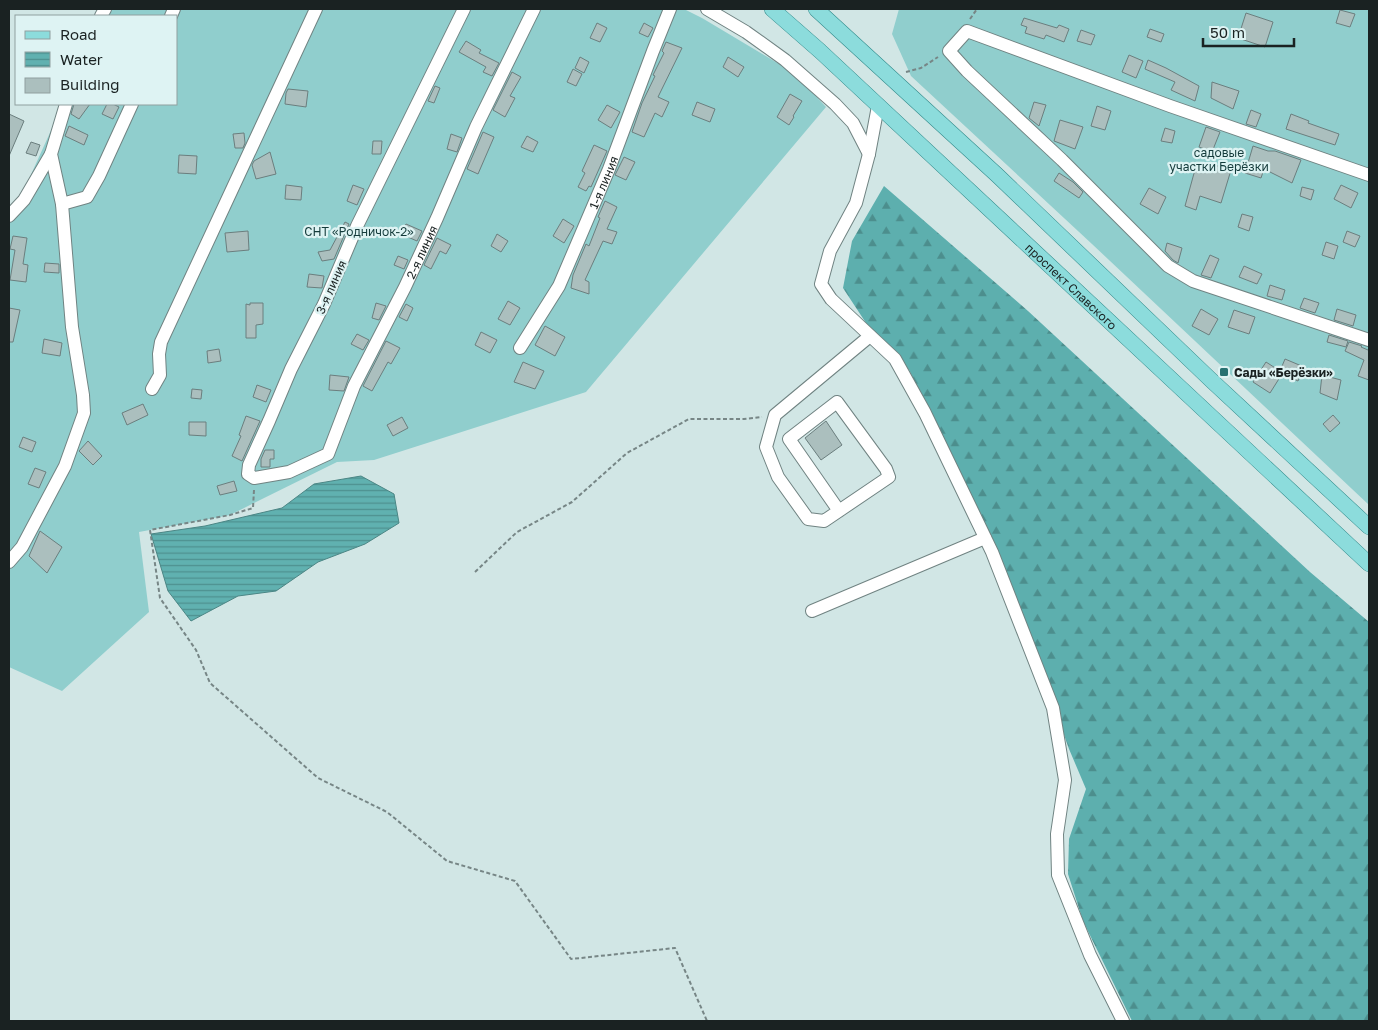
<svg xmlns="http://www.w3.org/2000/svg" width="1378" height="1030" viewBox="0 0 1378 1030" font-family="'Golos Text',sans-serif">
<defs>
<pattern id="forest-firs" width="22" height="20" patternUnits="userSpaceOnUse" patternTransform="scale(1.25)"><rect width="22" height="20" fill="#5dafae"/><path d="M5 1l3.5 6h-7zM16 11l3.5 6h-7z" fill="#4c8e8d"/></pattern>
<pattern id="water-rules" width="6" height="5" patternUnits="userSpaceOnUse" patternTransform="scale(1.25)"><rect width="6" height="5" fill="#60b1b0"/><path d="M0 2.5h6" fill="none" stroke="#4e908f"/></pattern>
</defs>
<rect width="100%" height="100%" fill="#d1e6e5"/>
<path fill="url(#forest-firs)" d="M884 186 1028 311 1310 572 1369 622V1021H1132L1083 921 1068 874 1069 839 1086 789 1069 749 1025 624 958 473 909 370 868 326 843 288 852 241Z"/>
<g fill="#90cecd">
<path d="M104 9H684L702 18 794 73 826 107 586 392 374 460 337 462 230 515 139 532 149 612 62 691 9 667V223L63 104H176V16H101Z"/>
<path d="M899 9H1369V505L1092 244 911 76 892 34Z"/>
</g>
<path fill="url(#water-rules)" stroke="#4b8685" d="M361 476 394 494 399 523 365 544 318 562 276 591 238 596 191 621 168 591 151 534 205 526 282 508 314 484Z"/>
<g fill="#abbfbe" stroke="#6b7e7e">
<path d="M1340 10 1355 14 1350 27 1336 23Z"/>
<path d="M1246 13 1273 22 1265 47 1238 38Z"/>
<path d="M1024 18 1057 28 1059 25 1069 29 1064 42 1046 35 1044 39 1025 33 1027 27 1021 25Z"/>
<path d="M597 23 607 28 600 42 590 38Z"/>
<path d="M644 23 653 28 648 37 639 33Z"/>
<path d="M1150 29 1164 34 1161 42 1147 37Z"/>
<path d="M1081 30 1095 35 1091 45 1077 41Z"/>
<path d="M466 41 481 50 479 53 499 63 492 76 483 72 486 67 459 52Z"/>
<path d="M666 42 682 48 658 97 669 102 662 117 655 113 644 137 632 132 642 103 655 76 653 75 664 53 662 51Z"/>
<path d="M1129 55 1143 61 1136 78 1122 72Z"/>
<path d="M580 57 589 62 584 73 575 68Z"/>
<path d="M728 57 744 67 738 77 723 67Z"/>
<path d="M1148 60 1166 68 1199 86 1195 101 1171 90 1175 82 1145 69Z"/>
<path d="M573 69 582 74 576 86 567 82Z"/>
<path d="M512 72 521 77 510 96 515 98 505 117 493 110Z"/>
<path d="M1212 82 1239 91 1233 109 1211 98Z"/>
<path d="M435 86 440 88 434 103 428 101Z"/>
<path d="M288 89 308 91 306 107 285 104 286 93Z"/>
<path d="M790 94 802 101 793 116 794 117 789 125 777 117Z"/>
<path d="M697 102 715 109 710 122 692 115Z"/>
<path d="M1034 102 1046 105 1039 126 1029 118Z"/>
<path d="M74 104H90L79 119 71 114Z"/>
<path d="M107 104H113L119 107 113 119 102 114Z"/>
<path d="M607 105 620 112 611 128 598 120Z"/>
<path d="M1097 106 1111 111 1105 130 1091 126Z"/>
<path d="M1251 110 1261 114 1256 127 1246 124Z"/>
<path d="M9 114 24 121 9 156Z"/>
<path d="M1291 114 1309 121 1308 123 1339 134 1335 145 1286 129Z"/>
<path d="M1060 120 1083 127 1075 149 1054 141Z"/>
<path d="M69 126 88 135 84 145 65 136Z"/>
<path d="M1206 127 1220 132 1212 152 1199 147Z"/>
<path d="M1165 128 1175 131 1172 143 1161 141Z"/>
<path d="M483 132 494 137 478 174 467 169Z"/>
<path d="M244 133 245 143 243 148H235L233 134Z"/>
<path d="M451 134 462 138 457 152 447 149Z"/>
<path d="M527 136 538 142 533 152 521 147Z"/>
<path d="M373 141H382L381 154H372Z"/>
<path d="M31 142 40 145 36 156 26 153Z"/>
<path d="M594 145 607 151 591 187 589 186 586 191 578 187 585 173 582 171Z"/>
<path d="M1253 146 1268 151H1275L1301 160 1292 183 1264 169 1261 178 1245 173Z"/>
<path d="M270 152 276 174 256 179 252 165 254 161Z"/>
<path d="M179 155 197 156 196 174 178 173Z"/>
<path d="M624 157 635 162 626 180 615 175Z"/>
<path d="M1214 165 1231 170 1221 203 1200 196 1196 210 1185 206 1196 166 1212 171Z"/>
<path d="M1059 173 1073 182 1083 192 1079 198 1054 181Z"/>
<path d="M286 185 302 187 301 200 285 199Z"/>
<path d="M353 185 364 189 357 205 347 201Z"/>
<path d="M1341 185 1358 193 1351 208 1334 199Z"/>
<path d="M1302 187 1314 190 1311 200 1300 196Z"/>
<path d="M1149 188 1166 197 1158 214 1140 204Z"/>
<path d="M605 201 617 207 607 229 617 232 612 244 603 241 585 280 589 282V294L571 288 573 275 586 244 589 246 600 218 598 217Z"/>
<path d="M1242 214 1253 217 1249 231 1238 227Z"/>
<path d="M563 219 574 226 564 243 553 236Z"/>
<path d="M345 222 349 224 334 259 322 261 318 252 330 250Z"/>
<path d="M406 224 422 231 417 241 401 234Z"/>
<path d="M248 231 249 250 227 252 225 233Z"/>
<path d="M1347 231 1360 236 1355 247 1343 242Z"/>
<path d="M497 234 508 241 501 252 491 246Z"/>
<path d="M13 236 27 238 23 264 28 265 26 282 10 280 15 250 10 249Z"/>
<path d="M437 238 451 245 446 254 440 251 431 269 424 265Z"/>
<path d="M1326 242 1338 246 1334 259 1322 255Z"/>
<path d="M1167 243 1182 248 1178 263 1173 260 1165 251Z"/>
<path d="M1210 255 1219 259 1211 278 1201 275Z"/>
<path d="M398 256 408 260 404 269 394 265Z"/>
<path d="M45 263 59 264V273L44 272Z"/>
<path d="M1244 266 1262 274 1257 284 1239 277Z"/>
<path d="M309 274 324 276 322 288 307 287Z"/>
<path d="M1270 285 1285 290 1282 300 1267 296Z"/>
<path d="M1304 298 1319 303 1315 313 1300 308Z"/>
<path d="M508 301 520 308 510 325 498 319Z"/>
<path d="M250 303H263V324L256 325V338H246V304L250 305Z"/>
<path d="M376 303 386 306 379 320 372 318Z"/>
<path d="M406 304 413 308 407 321 399 317Z"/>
<path d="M9 308 20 310 13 342H9Z"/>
<path d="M1201 309 1218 319 1209 335 1192 326Z"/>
<path d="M1337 309 1356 315 1353 326 1334 320Z"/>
<path d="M1234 310 1255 317 1249 334 1228 327Z"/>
<path d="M545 326 565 337 555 356 535 345Z"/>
<path d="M481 332 497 340 490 353 475 345Z"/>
<path d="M357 334 369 340 363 350 351 344Z"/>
<path d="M1329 335 1348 341 1346 347 1327 342Z"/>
<path d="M44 339 62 343 60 356 42 353Z"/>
<path d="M386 341 400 348 391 364 388 362 372 391 363 386Z"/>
<path d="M1349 342 1362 346 1361 347 1368 350 1369 349V380L1358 376 1364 360 1345 351Z"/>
<path d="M219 349 221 361 208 363 207 351Z"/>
<path d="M1285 359 1304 367 1298 381 1282 374 1270 393 1253 382 1266 362 1280 371Z"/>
<path d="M523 362 544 371 535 389 514 382Z"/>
<path d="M330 375 349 377 344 391 329 390Z"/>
<path d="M1322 375 1341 380 1337 400 1320 393Z"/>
<path d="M257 385 271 390 266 402 253 397Z"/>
<path d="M192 389 202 390 201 399 191 398Z"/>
<path d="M143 404 148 415 127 425 122 413Z"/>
<path d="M1333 415 1340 423 1330 432 1323 424Z"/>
<path d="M246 416 260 421 242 461 232 456 241 436 239 435Z"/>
<path d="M402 417 408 428 393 436 387 425Z"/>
<path d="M826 421 842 445 821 460 805 438Z"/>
<path d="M189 422H206V436L189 435Z"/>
<path d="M23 437 36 442 32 452 19 447Z"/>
<path d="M88 441 102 456 93 465 79 451Z"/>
<path d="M265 450H274V459H270V467H261V459Z"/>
<path d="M35 468 46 472 39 488 28 484Z"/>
<path d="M234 481 237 491 220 495 217 486Z"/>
<path d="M40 531 62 547 47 573 29 556Z"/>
</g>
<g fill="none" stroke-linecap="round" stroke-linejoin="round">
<g stroke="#708382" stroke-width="14">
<g id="minor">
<path id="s1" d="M464 9 357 226 324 304 291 369 269 421 249 465 248 474 254 478 289 472 328 454 354 386 405 287 437 218 476 127 534 9"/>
<path d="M707 9 746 32 785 60 835 104 853 123 869 154"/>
<path d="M101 16 105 9"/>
<path d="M171 16 174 9"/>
<path d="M878 106 869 154 856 203 830 251 821 284 831 299 895 359 925 413 992 552 1053 708 1065 780 1057 834 1058 875 1090 955 1123 1021"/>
<path d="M1369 175 1170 106 967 31 949 51 967 71 1062 160 1168 266 1193 281 1369 340"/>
<path d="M62 204 51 154 66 104"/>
<path d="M9 216 24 200 51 154"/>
<path id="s2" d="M520 348 559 286 609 169 653 51 670 9"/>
<path d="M152 389 160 375 159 354 161 342 316 9"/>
<path d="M839 511 789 439 837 402 886 469 889 477 824 521 808 519 778 477 766 447 775 415 870 336"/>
<path d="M9 562 22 547 65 466 84 413 83 395 72 327 62 204 87 197 99 176 132 104"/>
<path d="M812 611 985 538"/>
</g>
</g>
<g stroke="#328b8b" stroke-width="16">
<g id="major">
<path id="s3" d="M772 9 820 51 1369 564"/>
<path d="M816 9 997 175 1212 381 1369 527"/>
</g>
</g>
<g stroke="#778686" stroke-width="2" stroke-dasharray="4 2.5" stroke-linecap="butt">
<path d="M970 19 977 9"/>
<path d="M906 72 921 68 938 57"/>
<path d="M254 490 253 508 230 515 150 530 160 598 196 650 210 683 318 778 387 812 447 861 515 881 571 959 675 948 707 1021"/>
<path d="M475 572 517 532 572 502 627 453 689 419H744L762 417"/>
</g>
<use href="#minor" stroke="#fff" stroke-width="12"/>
<use href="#major" stroke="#8cdcdc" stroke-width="15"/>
</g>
<rect fill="#277171" stroke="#def3f3" stroke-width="2" x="1219" y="367" width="10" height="10" rx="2.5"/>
<g text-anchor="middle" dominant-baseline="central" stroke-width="4.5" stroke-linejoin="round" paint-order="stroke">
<g font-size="12" fill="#143b3b" stroke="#def3f3">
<text x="1219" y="152">садовые<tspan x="1219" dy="14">участки Берёзки</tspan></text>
<text x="359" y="231">СНТ «Родничок-2»</text>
</g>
<g font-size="12" fill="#1a2222" stroke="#def3f3">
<text stroke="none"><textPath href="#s2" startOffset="186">1-я линия</textPath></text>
<text stroke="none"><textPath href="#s1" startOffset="822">2-я линия</textPath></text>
<text stroke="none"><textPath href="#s3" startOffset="408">проспект Славского</textPath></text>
<text transform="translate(331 287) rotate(-66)">3-я линия</text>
</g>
<g font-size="12" font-weight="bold" fill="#1a2222" stroke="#def3f3" text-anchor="start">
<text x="1234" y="372">Сады «Берёзки»</text>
</g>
</g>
<rect width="1378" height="1030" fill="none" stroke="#1a2222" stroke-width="20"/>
<rect x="15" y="15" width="162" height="90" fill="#def3f3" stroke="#909f9f"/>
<rect x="25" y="31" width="25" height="8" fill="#8cdcdc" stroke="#909f9f"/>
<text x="60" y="40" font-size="15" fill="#1a2222">Road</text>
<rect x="25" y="52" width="25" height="15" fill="url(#water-rules)" stroke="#909f9f"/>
<text x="60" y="65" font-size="15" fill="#1a2222">Water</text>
<rect x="25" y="78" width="25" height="15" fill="#abbfbe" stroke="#909f9f"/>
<text x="60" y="90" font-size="15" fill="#1a2222">Building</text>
<path d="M1203 38v8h91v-8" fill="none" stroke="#1a2222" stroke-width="2.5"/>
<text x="1210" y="38" font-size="15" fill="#1a2222" stroke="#def3f3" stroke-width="4" paint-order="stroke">50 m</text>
</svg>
